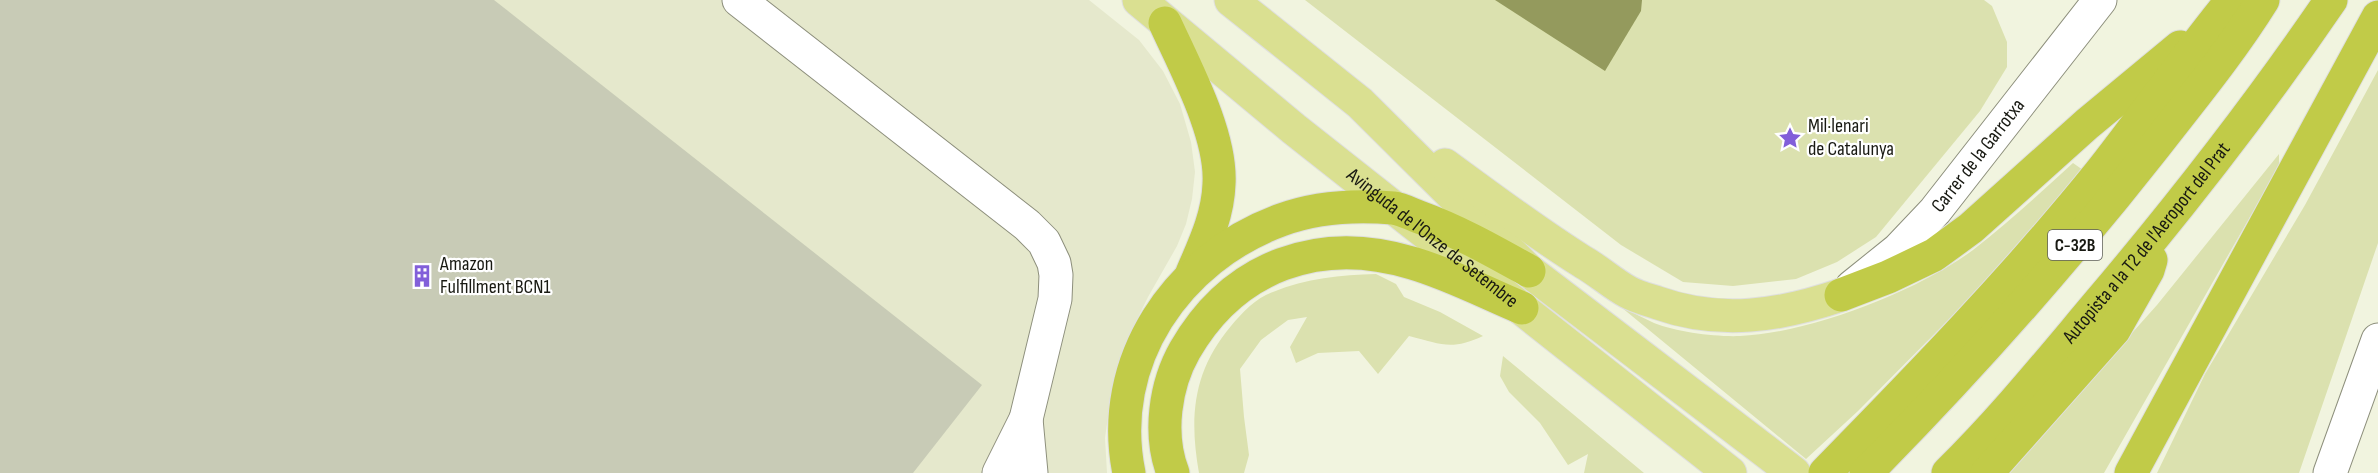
<svg xmlns="http://www.w3.org/2000/svg" width="2378" height="473" viewBox="0 0 2378 473" font-family="'Sofia Sans Condensed',sans-serif">
<rect width="100%" height="100%" fill="#f1f4df"/>
<path fill="#e5e8cc" d="M0 0H1089L1139 40 1163 71 1180 104 1191 142 1195 172 1192 199 1186 224 1177 246 1148 297 1128 338 1112 388 1105 438 1107 473H0Z"/>
<g fill="#dbe1af">
<path d="M1305 0H1984L1992 6 2007 42V67L1980 111 1876 237 1837 262 1796 279 1733 286 1683 282 1621 245Z"/>
<path d="M2378 70V243L2299 473H2157L2205 374 2305 205Z"/>
<path d="M2279 154V166L2104 473H2007L2157 305Z"/>
<path d="M2073 163 2083 170 1982 286 1858 411 1806 459 1621 307C1632 312 1643 318 1654 323 1677 332 1715 337 1740 336 1810 333 1916 292 1973 250 2008 223 2040 193 2073 163Z"/>
<path d="M1376 274 1396 284 1404 297 1440 312 1483 336C1451 351 1441 344 1409 336L1378 374 1359 351 1318 353 1296 363 1290 347 1307 317 1288 320 1261 340 1240 369 1244 417 1249 455 1244 473H1199C1189 417 1193 371 1231 326 1242 313 1256 298 1273 292 1306 278 1341 275 1376 274Z"/>
<path d="M1503 356 1644 473H1584L1588 454 1568 465 1540 423 1509 392 1500 376Z"/>
</g>
<path fill="#949a5d" d="M1495 0H1642L1641 11 1605 71Z"/>
<path fill="#c8cbb6" d="M0 0H494L982 385 913 473H0Z"/>
<g fill="none" stroke-linecap="round" stroke-linejoin="round">
<g stroke="#8d8f7c" stroke-width="35">
<g id="minor">
<path d="M739 0 1027 225 1044 242 1054 263 1056 275 1055 299 1026 419 999 473"/>
<path id="s1" d="M1852 287 1898 250 1935 211 2100 0"/>
<path d="M1026 419 1031 473"/>
<path d="M2330 473 2378 340"/>
</g>
</g>
<g stroke="#dfdfde" stroke-width="35">
<g id="major">
<path id="s2" d="M1139 0 1294 129 1730 473"/>
<path d="M1231 0 1360 103 1529 271 1794 473"/>
<path d="M1445 165C1490 198 1535 232 1583 262 1599 271 1613 284 1628 292 1637 297 1649 300 1658 303 1720 325 1780 316 1841 295"/>
</g>
</g>
<g stroke="#dfdfde" stroke-width="35">
<g id="highway">
<path d="M1165 23C1185 67 1222 135 1219 184 1218 216 1204 245 1192 273"/>
<path d="M1841 295 1888 277 1934 255 1971 228 2087 124 2180 47"/>
<path d="M1129 473C1106 361 1177 258 1281 220 1316 207 1357 205 1393 208 1402 209 1411 214 1419 217 1458 231 1493 251 1529 271"/>
<path d="M1173 473C1158 434 1165 385 1185 350 1234 265 1320 235 1412 263 1450 274 1486 293 1522 308"/>
<path d="M1825 473C1920 376 2014 279 2099 174 2144 117 2186 56 2232 0"/>
<path d="M1866 473C1968 370 2063 263 2152 150 2190 101 2230 53 2263 0"/>
<path id="s3" d="M1948 473C2001 421 2048 363 2096 306 2179 208 2258 107 2331 0"/>
<path d="M1987 473 2114 330 2148 270 2151 260"/>
<path d="M2131 473 2378 17"/>
</g>
</g>
<use href="#minor" stroke="#fff" stroke-width="33"/>
<use href="#major" stroke="#dae091" stroke-width="33"/>
<use href="#highway" stroke="#c1cb48" stroke-width="33"/>
</g>
<defs>
<g id="sight-bare" transform="scale(1.8)"><path d="M0-6L1.8-2.2L6-1.7L2.9 1.2L3.7 5.4L0 3.3L-3.7 5.4L-2.9 1.2L-6-1.7L-1.8-2.2Z" fill="#825fd9" stroke="#fff" stroke-width="2.5" paint-order="stroke"/></g>
<g id="building-bare" transform="scale(1.8)"><path d="M-4-6H4V6H1V3H-1V6H-4ZM-2.5-4.3h1.7v1.8h-1.7ZM.8-4.3h1.7v1.8H.8ZM-2.5-1h1.7V.8h-1.7ZM.8-1h1.7V.8H.8Z" fill="#825fd9" stroke="#fff" stroke-width="2.5" paint-order="stroke"/></g>
</defs>
<g fill-rule="evenodd">
<use href="#sight-bare" x="1790" y="138"/>
<use href="#building-bare" x="422" y="276"/>
</g>
<g text-anchor="middle" dominant-baseline="central" stroke-width="4.5" stroke-linejoin="round" paint-order="stroke">
<rect fill="#fff" stroke="#5d5e59" stroke-width="1.5" x="2048" y="230" width="54" height="30" rx="4.5"/>
<g font-size="18" font-weight="bold" fill="#181912">
<text x="2075" y="245">C-32B</text>
</g>
<g font-size="20" fill="#181912" stroke="#fff" text-anchor="start">
<text x="1808" y="126">Mil·lenari<tspan x="1808" dy="23">de Catalunya</tspan></text>
<text x="440" y="264">Amazon<tspan x="440" dy="23">Fulfillment BCN1</tspan></text>
</g>
<g font-size="20" fill="#181912" stroke="#fff">
<text stroke="none"><textPath href="#s1" startOffset="183">Carrer de la Garrotxa</textPath></text>
<text stroke="none"><textPath href="#s2" startOffset="378">Avinguda de l'Onze de Setembre</textPath></text>
<text stroke="none"><textPath href="#s3" startOffset="304">Autopista a la T2 de l'Aeroport del Prat</textPath></text>
</g>
</g>
</svg>
